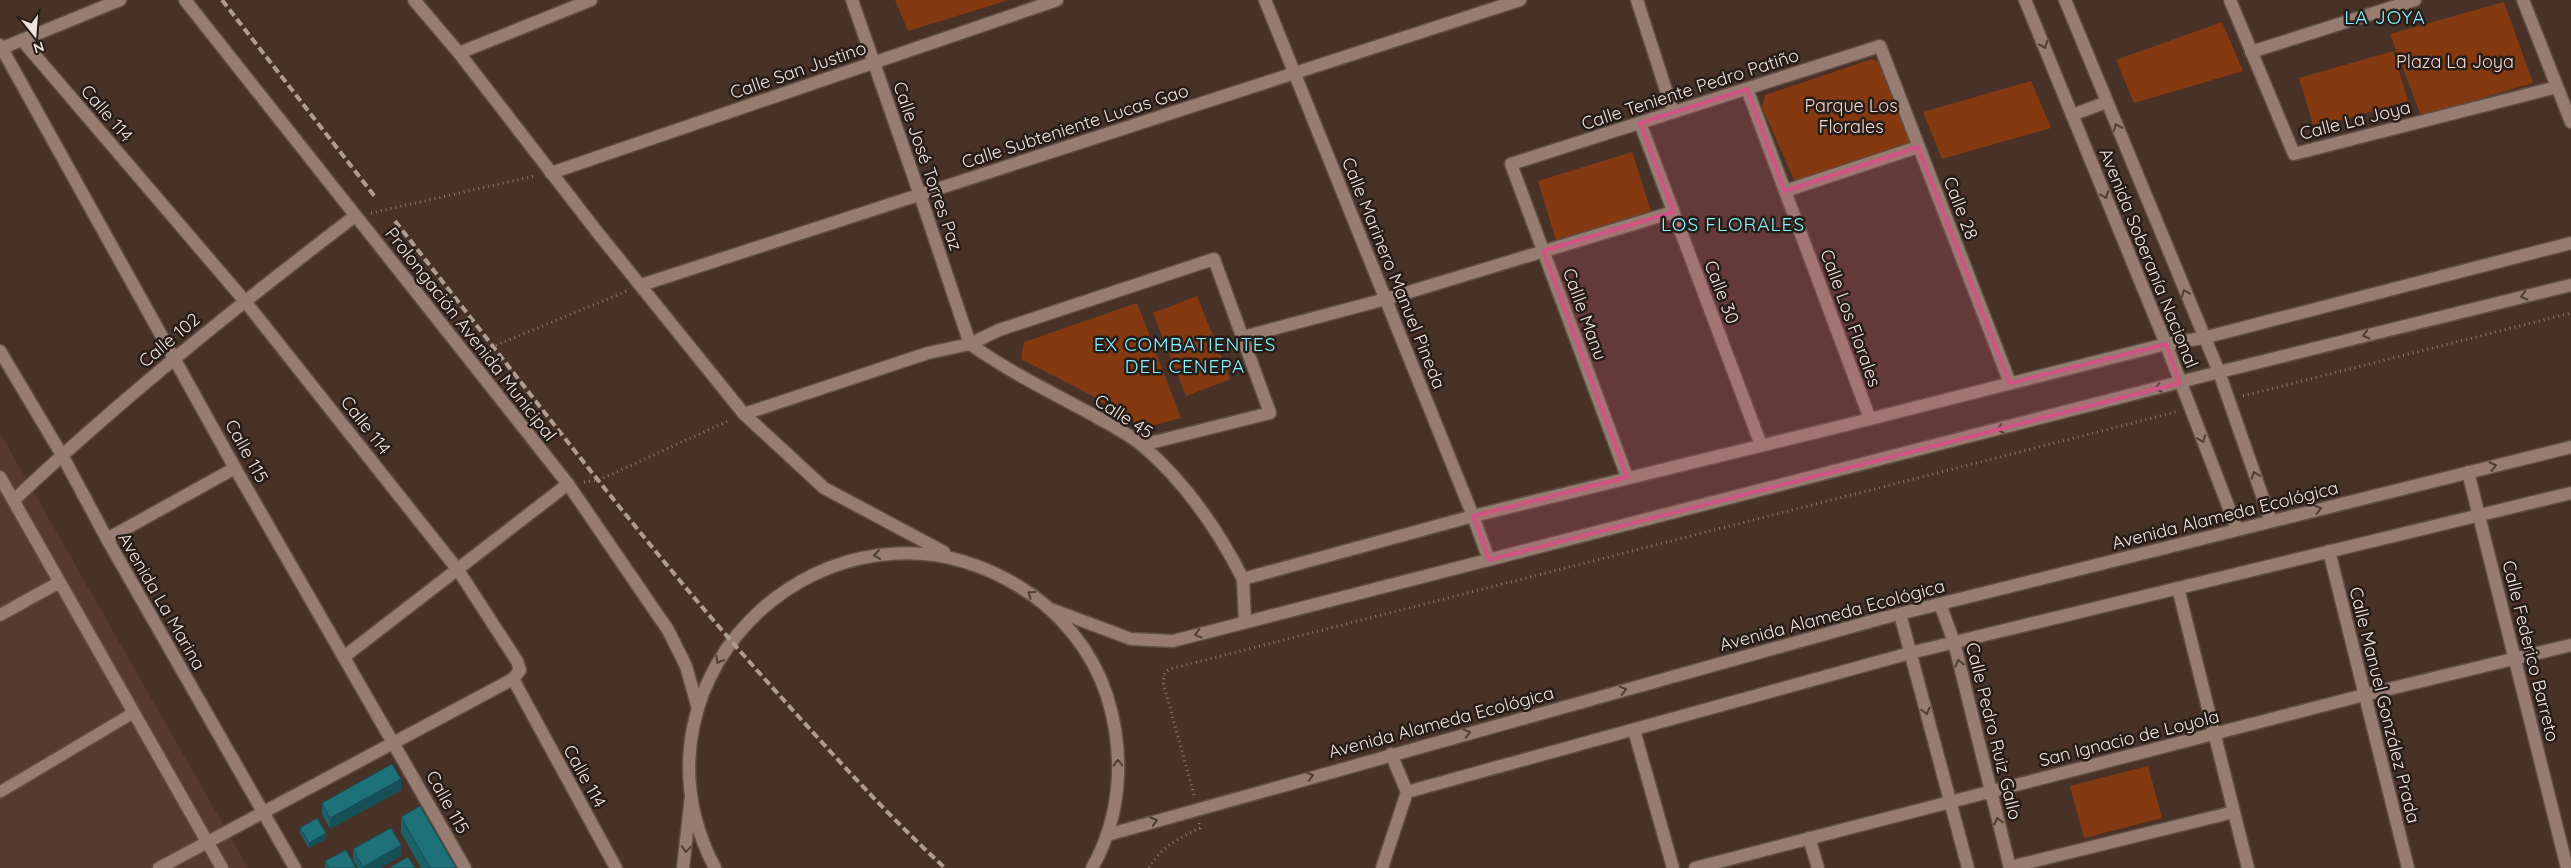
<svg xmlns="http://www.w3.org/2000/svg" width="2571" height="868" viewBox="0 0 2571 868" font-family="Quicksand,sans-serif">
<rect width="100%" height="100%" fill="#483228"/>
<path fill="#563a2e" d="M0 433 248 868H0Z"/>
<g fill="#853911">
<path d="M895 0H1009L908 31Z"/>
<path d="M2504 2 2533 83 2421 116 2390 34Z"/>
<path d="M2222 22 2243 71 2134 103 2116 60Z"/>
<path d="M2393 51 2408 101 2314 128 2299 78Z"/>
<path d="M1872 59 1882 63 1911 138 1909 145 1795 182 1762 107 1765 95Z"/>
<path d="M2031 81 2051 128 1942 159 1923 112Z"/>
<path d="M1632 152 1651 211 1556 241 1538 181Z"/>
<path d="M1197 296 1230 379 1186 396 1153 313Z"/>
<path d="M1137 303 1181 418 1144 428 1089 394 1021 359 1024 342Z"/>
<path d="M2148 766 2162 818 2084 838 2070 786Z"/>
</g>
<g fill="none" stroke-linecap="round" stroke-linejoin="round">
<g stroke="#604e45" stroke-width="14">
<path id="service" d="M0 792 133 713"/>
</g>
<g stroke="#604e45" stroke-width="15">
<g id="minor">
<path d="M852 0 920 195 970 344"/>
<path d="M1265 0 1473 516 1489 560"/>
<path d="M1637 0 1673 112"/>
<path d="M2230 0 2294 154 2557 87"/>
<path d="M2523 0 2571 122"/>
<path d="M22 40 244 300 458 570 517 661 520 670 513 679 616 868"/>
<path d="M0 45 235 468 465 868"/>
<path d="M2251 52 2415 0"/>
<path d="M459 53 591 0"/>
<path d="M1747 89 1870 419"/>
<path d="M1640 123 1761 445"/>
<path d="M551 173 1057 0"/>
<path d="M1785 191 1918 147"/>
<path d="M641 285 1520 0"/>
<path d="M1243 337 1386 299 1673 212"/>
<path d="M970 344C1009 372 1053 393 1095 416 1110 425 1129 434 1143 446 1185 482 1218 530 1243 579"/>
<path d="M0 351 62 455 107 539 295 868"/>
<path d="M744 414 928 353 970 344 999 330 1214 259 1270 413 1142 445"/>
<path d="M2468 472 2567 868"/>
<path d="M0 477 222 868"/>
<path d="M1627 477 1511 164 1880 46 2010 383"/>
<path d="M14 500C122 398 237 306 355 216"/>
<path d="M107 539 235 468"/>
<path d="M2329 551 2408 868"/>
<path d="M2178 588 2248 868"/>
<path d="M0 615 58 583"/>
<path d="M345 656 568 484"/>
<path d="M1634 730 1673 868"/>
<path d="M1391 754 1407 792"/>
<path d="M1809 838 1818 868"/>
<path d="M2010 867 2234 812"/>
<path d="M159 868 513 679"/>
<path d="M683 868 691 796"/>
<path d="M1382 868 1407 792 1910 653 2571 493"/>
<path d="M1695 868 2364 695 2571 645"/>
</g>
</g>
<g stroke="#604e45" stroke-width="15">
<g id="tertiary">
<path d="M185 0 568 484 668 630 686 666 698 709"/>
<path d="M2025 0 2166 344 2237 529"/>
<path d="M2065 0 2219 372 2271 521"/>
<path d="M0 49 120 0"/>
<path d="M2072 115 2107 102"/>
<path d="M1940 604 1954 642 2010 868"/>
<path d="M1900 614 1968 868"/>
<path d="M1245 622 1243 579 1473 516 1850 424 2166 344 2203 338 2571 243"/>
</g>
</g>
<g stroke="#604e45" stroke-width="15">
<g id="secondary">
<path d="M414 0 459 53 598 233 744 414 824 488 944 552"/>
<path d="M1048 608 1131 639 1173 641 2219 372 2571 285"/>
<path d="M1107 835 1883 618 2571 447"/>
<path d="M715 868C613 673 834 472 1020 587 1060 611 1093 652 1107 696 1125 753 1122 815 1092 868"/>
</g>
</g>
<g stroke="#8c7971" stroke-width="3" stroke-dasharray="1 4" stroke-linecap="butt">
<path d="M371 213 535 176"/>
<path d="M482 351 627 291"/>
<path d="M2243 396 2571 313"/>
<path d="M584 482 599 480 730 420"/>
<path d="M1194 795 1163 682 1165 672 1170 669 2176 412"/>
<path d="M1149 868C1161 847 1179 838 1200 828L1199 823"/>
</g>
<use href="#service" stroke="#967c71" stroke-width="11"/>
<use href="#minor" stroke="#967c71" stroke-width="12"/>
<use href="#tertiary" stroke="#967c71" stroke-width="12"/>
<use href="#secondary" stroke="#967c71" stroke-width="12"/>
<g stroke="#ae9d95" stroke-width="4" stroke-dasharray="8 4" stroke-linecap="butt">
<path d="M222 0 376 198"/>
<path d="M395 221C518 377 638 538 771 686 827 748 883 811 945 868"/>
</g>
</g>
<g fill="#1b6168">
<path d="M401 790 330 829 322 814V803Z"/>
<path d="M401 817 456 868H421L401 833Z"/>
<path d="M300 828 326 839 309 848 300 833Z"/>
<path d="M353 849 401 856 380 868H358L353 860Z"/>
<path d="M325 861 356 868H325Z"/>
</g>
<g fill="#164f55">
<path d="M401 779V790L330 829V818Z"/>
<path d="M326 833V839L309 848V843Z"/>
<path d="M401 845V856L380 868H363V867Z"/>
</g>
<g fill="#1f7179" stroke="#164f55">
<path d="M392 764 401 779 330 818 322 803Z"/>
<path d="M420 806 456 868H430L401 817Z"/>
<path d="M317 818 326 833 309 843 300 828Z"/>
<path d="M391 828 401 845 363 867 353 849Z"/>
<path d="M346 850 356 868H329L325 861Z"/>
<path d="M408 857 415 868H389Z"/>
</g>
<defs><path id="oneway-chevron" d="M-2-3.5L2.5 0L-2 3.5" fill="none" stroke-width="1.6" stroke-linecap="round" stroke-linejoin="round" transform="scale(1.25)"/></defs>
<g stroke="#4d3e37">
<use href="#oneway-chevron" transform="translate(2044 45) rotate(68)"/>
<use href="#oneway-chevron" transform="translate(2117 127) rotate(-112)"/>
<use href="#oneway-chevron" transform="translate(2105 195) rotate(68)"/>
<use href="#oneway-chevron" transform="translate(2185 293) rotate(-112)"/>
<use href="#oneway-chevron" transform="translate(2524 296) rotate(166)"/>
<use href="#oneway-chevron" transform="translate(2366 335) rotate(166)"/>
<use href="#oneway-chevron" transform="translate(2158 388) rotate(166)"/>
<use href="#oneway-chevron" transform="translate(2000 429) rotate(166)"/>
<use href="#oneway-chevron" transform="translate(2202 439) rotate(69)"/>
<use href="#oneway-chevron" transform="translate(2493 466) rotate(-14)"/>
<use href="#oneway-chevron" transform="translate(2255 475) rotate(-109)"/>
<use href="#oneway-chevron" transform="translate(2318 509) rotate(-14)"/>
<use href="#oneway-chevron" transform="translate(877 555) rotate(172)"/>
<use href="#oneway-chevron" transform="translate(1031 594) rotate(-144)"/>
<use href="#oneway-chevron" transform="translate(1198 634) rotate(165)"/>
<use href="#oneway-chevron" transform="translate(719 660) rotate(119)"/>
<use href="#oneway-chevron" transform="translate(1959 663) rotate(-104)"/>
<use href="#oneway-chevron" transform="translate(1623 690) rotate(-15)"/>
<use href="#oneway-chevron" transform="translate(1926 711) rotate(75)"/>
<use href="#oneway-chevron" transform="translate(1467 733) rotate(-15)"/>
<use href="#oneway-chevron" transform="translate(1118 763) rotate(-91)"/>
<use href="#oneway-chevron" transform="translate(1310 776) rotate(-16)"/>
<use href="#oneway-chevron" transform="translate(1154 821) rotate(-16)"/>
<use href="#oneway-chevron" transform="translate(1998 821) rotate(-104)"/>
<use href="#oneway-chevron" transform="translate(686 849) rotate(94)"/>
</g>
<path fill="#d05582" fill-opacity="0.2" stroke="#d05582" stroke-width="4" stroke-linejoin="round" d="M1747 89 1785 191 1918 147 2010 383 2166 344 2180 383 1489 560 1473 516 1627 477 1543 251 1673 212 1640 123Z"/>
<g text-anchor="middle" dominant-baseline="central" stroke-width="5" stroke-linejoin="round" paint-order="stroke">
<g font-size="18" fill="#f2d9ce" stroke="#261c18">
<text x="2455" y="61">Plaza La Joya</text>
<text x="1851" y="105">Parque Los<tspan x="1851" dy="21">Florales</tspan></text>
</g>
<g font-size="18" fill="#f1e3dd" stroke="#261c18">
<text transform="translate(798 70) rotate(-19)">Calle San Justino</text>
<text transform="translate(1690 89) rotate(-18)">Calle Teniente Pedro Patiño</text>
<text transform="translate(107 113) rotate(49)">Calle 114</text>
<text transform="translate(2355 120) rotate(-14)">Calle La Joya</text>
<text transform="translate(1075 126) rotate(-18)">Calle Subteniente Lucas Gao</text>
<text transform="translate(928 166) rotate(71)">Calle José Torres Paz</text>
<text transform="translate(1961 208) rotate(69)">Calle 28</text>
<text transform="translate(2149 258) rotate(68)">Avenida Soberanía Nacional</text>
<text transform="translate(1394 273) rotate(68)">Calle Marinero Manuel Pineda</text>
<text transform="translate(1722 292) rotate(69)">Calle 30</text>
<text transform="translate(1585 314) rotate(70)">Callle Manu</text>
<text transform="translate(1851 318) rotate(70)">Calle Los Florales</text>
<text transform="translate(471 334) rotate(52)">Prolongación Avenida Municipal</text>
<text transform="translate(169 340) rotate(-40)">Calle 102</text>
<text transform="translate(1124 416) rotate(33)">Calle 45</text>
<text transform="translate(366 425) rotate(52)">Calle 114</text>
<text transform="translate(247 451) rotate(61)">Calle 115</text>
<text transform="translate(2225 515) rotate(-14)">Avenida Alameda Ecológica</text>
<text transform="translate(162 601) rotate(60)">Avenida La Marina</text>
<text transform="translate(1832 615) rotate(-15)">Avenida Alameda Ecológica</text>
<text transform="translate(2531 651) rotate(76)">Calle Federico Barreto</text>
<text transform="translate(2385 705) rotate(76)">Calle Manuel González Prada</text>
<text transform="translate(1441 722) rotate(-15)">Avenida Alameda Ecológica</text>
<text transform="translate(1994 731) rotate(76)">Calle Pedro Ruiz Gallo</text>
<text transform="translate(2129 738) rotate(-14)">San Ignacio de Loyola</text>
<text transform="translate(585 776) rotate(61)">Calle 114</text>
<text transform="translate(448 802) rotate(61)">Calle 115</text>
</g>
<g font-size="19" letter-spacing="1" fill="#87f2fd" stroke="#261c18">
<text x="2385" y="17">LA JOYA</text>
<text x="1733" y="224">LOS FLORALES</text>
<text x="1185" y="344">EX COMBATIENTES<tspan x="1185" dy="22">DEL CENEPA</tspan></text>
</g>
</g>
<g transform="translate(35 35) rotate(163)" stroke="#261c18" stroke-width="4" paint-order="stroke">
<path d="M0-4L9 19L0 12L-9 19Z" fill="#f1e3dd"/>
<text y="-8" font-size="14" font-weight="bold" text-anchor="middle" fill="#f1e3dd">N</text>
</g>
</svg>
